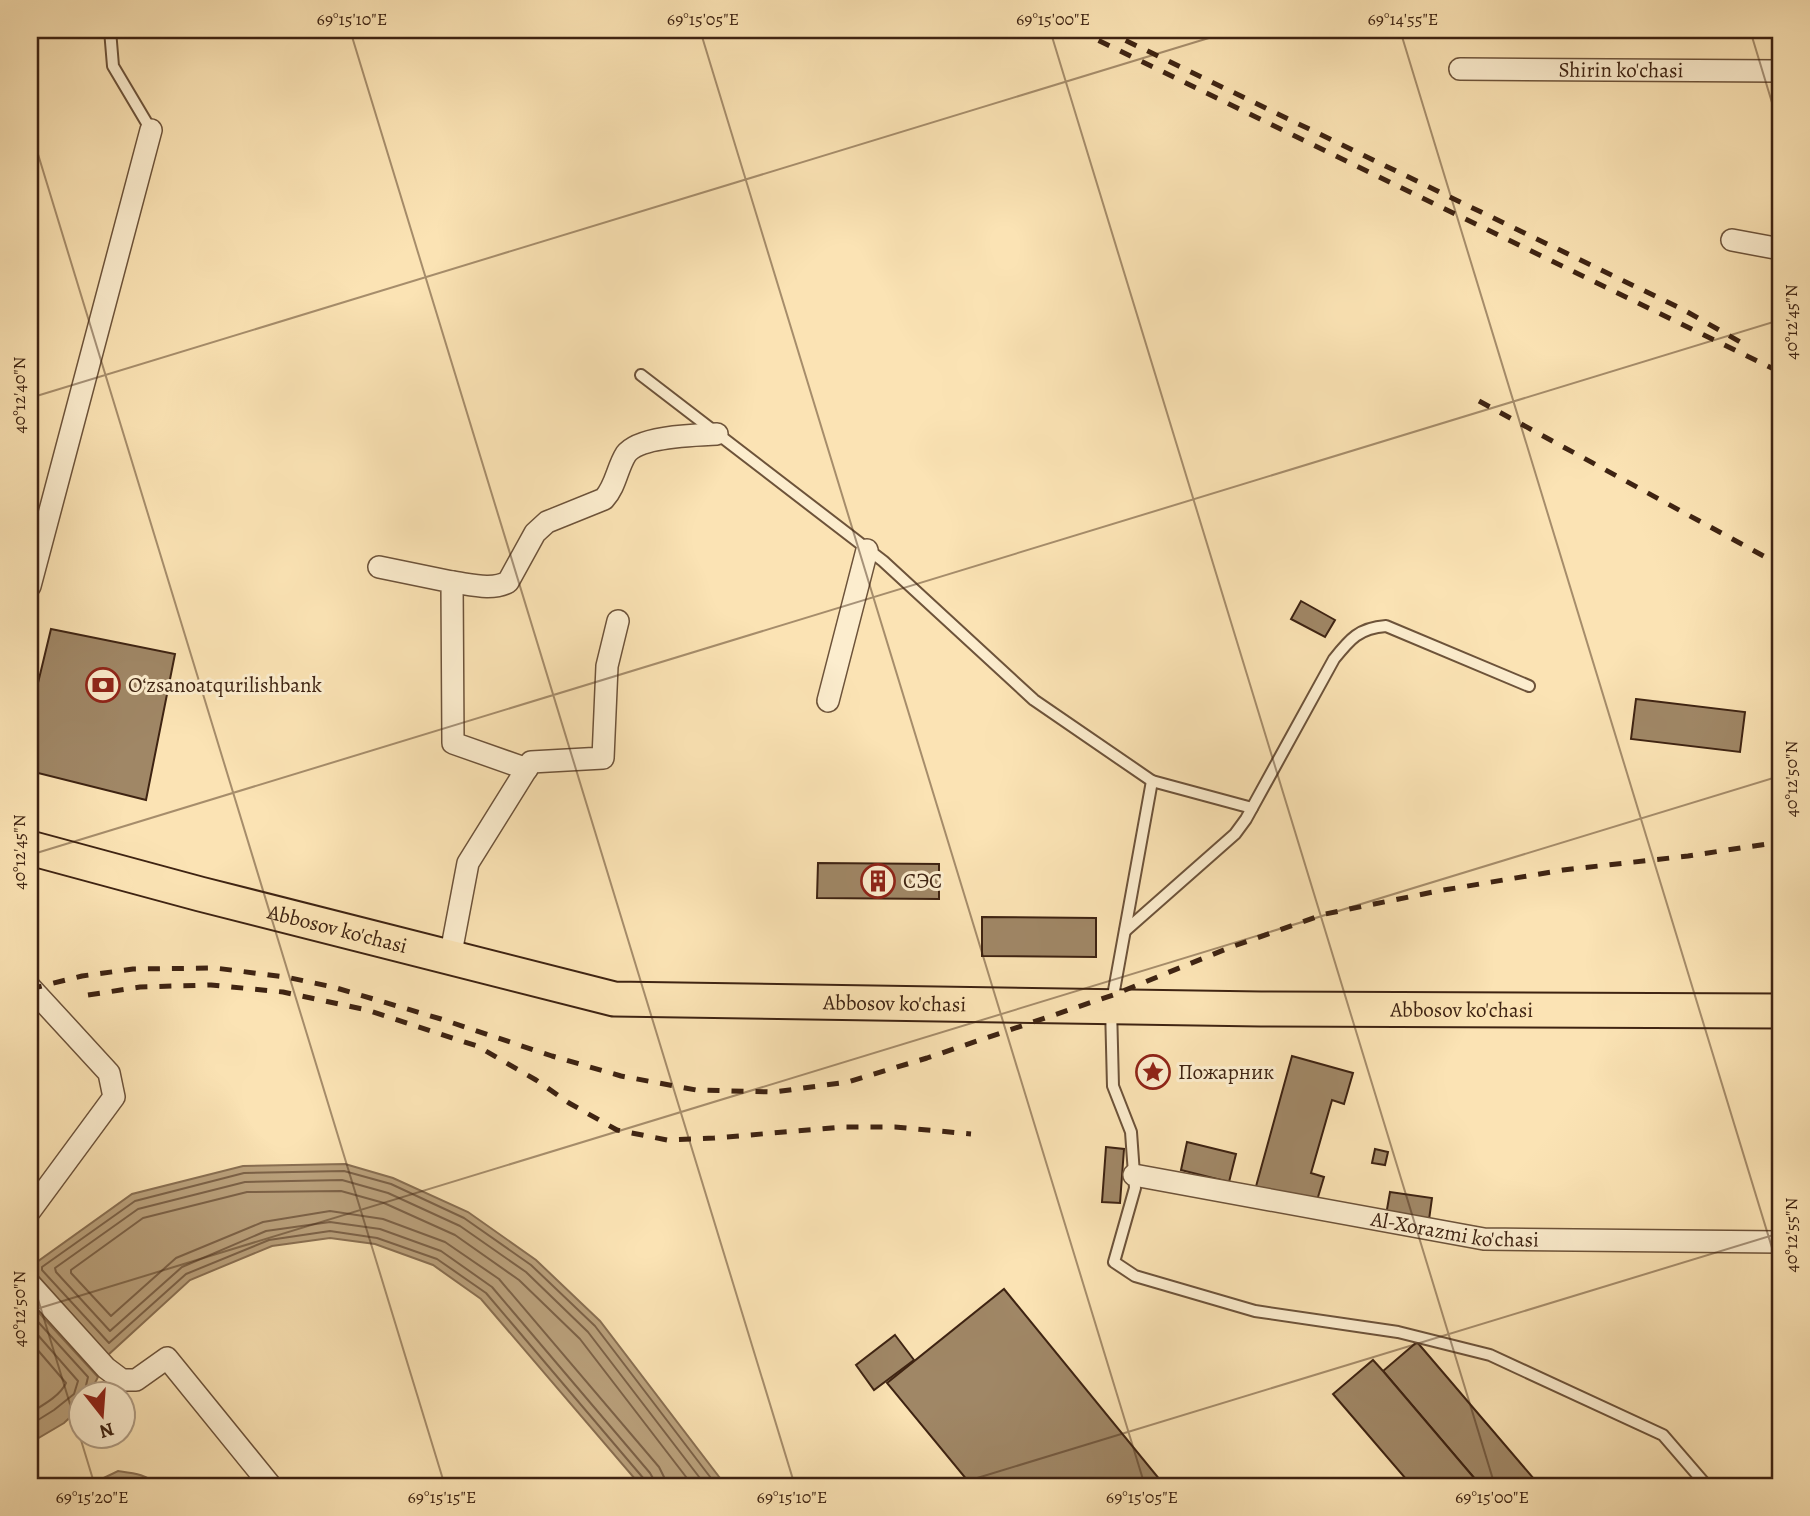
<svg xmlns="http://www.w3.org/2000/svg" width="1810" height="1516" viewBox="0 0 1810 1516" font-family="Alegreya,serif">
<rect width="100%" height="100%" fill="#fbe3b4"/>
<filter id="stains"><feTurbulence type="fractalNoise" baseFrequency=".00286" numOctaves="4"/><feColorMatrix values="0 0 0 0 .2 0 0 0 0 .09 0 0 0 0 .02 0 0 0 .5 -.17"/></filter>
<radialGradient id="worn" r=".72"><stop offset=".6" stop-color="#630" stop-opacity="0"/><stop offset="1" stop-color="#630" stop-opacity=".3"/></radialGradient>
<g fill="#bba27d" stroke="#896f52" stroke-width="2">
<path d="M345 1164 393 1178 468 1212 536 1260 600 1321 726 1486H641L481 1299 433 1265 375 1244 330 1238 272 1246 190 1280 108 1355 30 1267 132 1194 243 1166Z"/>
<path d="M30 1303 98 1377 90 1393 80 1394V1408L64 1423 30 1443Z"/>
<path d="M118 1471C133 1473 147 1474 158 1486H87Z"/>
</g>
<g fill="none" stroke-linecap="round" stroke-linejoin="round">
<g stroke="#7c6248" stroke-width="2">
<path d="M30 1313 88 1377 84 1394"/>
<path d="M30 1326 78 1381 74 1394 54 1410 30 1425"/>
<path d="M30 1341 66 1383C60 1396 43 1405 30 1413"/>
<path d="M646 1486 644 1479 486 1293 437 1259 377 1238 330 1231 269 1240 186 1274 109 1343 42 1270V1267L135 1201 244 1173 344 1171 391 1184 464 1218 531 1265 595 1326 717 1486"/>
<path d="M654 1486V1480L650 1473 492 1287 441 1251 380 1229 330 1222 266 1231 182 1267 110 1331 56 1272 55 1268 138 1209 245 1182 342 1180 388 1193 460 1226 526 1272 588 1332 706 1486"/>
<path d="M665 1486 664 1477 659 1467 499 1279 445 1242 383 1219 330 1211 263 1222 176 1258 111 1316 71 1273V1270L143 1218 247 1192 341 1191 384 1203 455 1235 519 1280 580 1339 693 1486"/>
</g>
</g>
<g fill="#a08766" stroke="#3e2312" stroke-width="2">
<path d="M1301 601 1335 620 1325 637 1291 619Z"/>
<path d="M51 629 175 654 146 800 30 771V716Z"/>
<path d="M1636 699 1745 712 1740 752 1631 739Z"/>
<path d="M818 863 939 864V899L817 898Z"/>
<path d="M982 917 1096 918V957L982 956Z"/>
<path d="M1292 1056 1353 1073 1344 1104 1332 1100 1311 1173 1324 1177 1315 1207 1255 1190Z"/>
<path d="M1187 1142 1236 1154 1229 1182 1181 1170Z"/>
<path d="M1106 1147 1124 1149 1120 1203 1102 1202Z"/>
<path d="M1375 1149 1388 1152 1385 1165 1372 1163Z"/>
<path d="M1390 1192 1432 1198 1428 1227 1385 1221Z"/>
<path d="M1004 1289 1165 1486H972L887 1383Z"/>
<path d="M895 1335 914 1360 874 1390 856 1365Z"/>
<path d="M1417 1342 1540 1486H1481L1383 1371Z"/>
<path d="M1373 1360 1383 1371 1481 1486H1412L1333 1394Z"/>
</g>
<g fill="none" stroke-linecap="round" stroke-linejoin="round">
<g stroke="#6d533a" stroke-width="14">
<g id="lane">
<path d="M110 30 113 66 151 130"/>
<path d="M641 375 883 561 1034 700 1152 781 1252 808"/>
<path d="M1152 781 1111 1007 1113 1086 1131 1132 1135 1188 1114 1262 1135 1276 1255 1311 1398 1332 1490 1355 1663 1435 1707 1486"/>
<path d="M1125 931 1235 834 1246 819 1334 659C1350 639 1359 628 1386 626L1529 686"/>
</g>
</g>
<g stroke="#6d533a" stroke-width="24">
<g id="street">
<path id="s1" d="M1460 69 1780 71"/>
<path d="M1732 240 1780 249"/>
<path d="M379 567 452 582 453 743 527 769"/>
<path d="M452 582C469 584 492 591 508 582L535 533 547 522 604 499C616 486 617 468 626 454 639 436 696 435 717 434"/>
<path d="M30 586 151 130"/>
<path d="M828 701 867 550"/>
<path d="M450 958 468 863 531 762 603 758 607 666 618 621"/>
<path d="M30 987 109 1073 114 1097 30 1211"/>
<path id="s2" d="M1134 1175 1484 1239 1780 1242"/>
<path d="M30 1284 106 1368 122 1380H136L167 1358 271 1486"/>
</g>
</g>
<g stroke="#3e2312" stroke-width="37">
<g id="primary">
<path id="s3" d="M30 848 200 894 614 999 1261 1009 1780 1011"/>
</g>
</g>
<use href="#lane" stroke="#fcedce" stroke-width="10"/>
<use href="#street" stroke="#fcedce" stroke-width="21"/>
<use href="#primary" stroke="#fbe3b4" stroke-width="33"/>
<g stroke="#3e2312" stroke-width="5" stroke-dasharray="12 12" stroke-linecap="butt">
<path d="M1077 30 1780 372"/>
<path d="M1104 30 1684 310 1742 343"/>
<path d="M1479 401 1780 565"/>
<path d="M30 989 82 976 133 969 215 968 286 977 333 987 441 1019 552 1056 621 1076 696 1090 774 1092 848 1082 927 1058 1113 995 1231 947 1325 914 1438 891 1563 870 1688 856 1780 842"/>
<path d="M88 995 140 987 211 985 283 992 367 1010 477 1046 536 1080 569 1103 617 1130 667 1140 714 1138 844 1127H895L971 1134"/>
</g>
</g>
<path fill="none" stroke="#3e2312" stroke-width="2" stroke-opacity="0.45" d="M350 30 795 1486M700 30 1145 1486M1050 30 1495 1486M1400 30 1780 1274M1750 30 1780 129M30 128 445 1486M30 398 1235 30M30 855 1780 320M30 1273 95 1486M30 1311 1780 776M951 1486 1780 1233"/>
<defs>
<g id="bank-ring" transform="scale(1.75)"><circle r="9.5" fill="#fcedce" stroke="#8f2418" stroke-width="1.5"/><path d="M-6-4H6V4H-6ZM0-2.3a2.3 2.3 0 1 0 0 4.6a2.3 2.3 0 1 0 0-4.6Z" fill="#8f2418"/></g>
<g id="building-ring" transform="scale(1.75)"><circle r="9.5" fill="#fcedce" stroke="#8f2418" stroke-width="1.5"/><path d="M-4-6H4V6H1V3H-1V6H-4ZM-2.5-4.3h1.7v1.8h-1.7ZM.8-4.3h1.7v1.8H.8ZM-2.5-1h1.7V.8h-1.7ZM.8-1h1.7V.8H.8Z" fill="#8f2418"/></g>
<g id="sight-ring" transform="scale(1.75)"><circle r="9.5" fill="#fcedce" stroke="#8f2418" stroke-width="1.5"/><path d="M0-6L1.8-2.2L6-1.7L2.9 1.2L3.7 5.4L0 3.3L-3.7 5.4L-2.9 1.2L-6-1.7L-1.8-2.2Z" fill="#8f2418"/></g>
</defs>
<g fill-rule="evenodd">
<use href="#bank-ring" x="103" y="685"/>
<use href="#building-ring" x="878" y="881"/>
<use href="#sight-ring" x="1153" y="1072"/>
</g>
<g text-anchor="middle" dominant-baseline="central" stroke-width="6" stroke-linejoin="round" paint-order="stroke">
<g font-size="21" fill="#3e2312" stroke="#fcedce">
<text stroke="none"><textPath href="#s1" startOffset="161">Shirin ko'chasi</textPath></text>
<text stroke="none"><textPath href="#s3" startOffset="318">Abbosov ko'chasi</textPath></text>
<text stroke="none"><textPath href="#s3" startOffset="884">Abbosov ko'chasi</textPath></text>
<text stroke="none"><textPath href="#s3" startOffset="1451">Abbosov ko'chasi</textPath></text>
<text stroke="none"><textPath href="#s2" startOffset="326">Al-Xorazmi ko'chasi</textPath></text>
</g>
<g font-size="21" fill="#3e2312" stroke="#fcedce" text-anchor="start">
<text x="128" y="685">Oʻzsanoatqurilishbank</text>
<text x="903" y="881">СЭС</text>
<text x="1178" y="1072">Пожарник</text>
</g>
</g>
<rect width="1810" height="1516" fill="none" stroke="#fbe3b4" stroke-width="77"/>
<g transform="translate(102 1415) rotate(163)"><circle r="33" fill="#fcedce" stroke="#b09c83" stroke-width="2"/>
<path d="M0-5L12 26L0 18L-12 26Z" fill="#8f2418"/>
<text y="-10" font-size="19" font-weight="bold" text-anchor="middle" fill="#3e2312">N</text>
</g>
<rect x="38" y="38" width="1734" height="1440" fill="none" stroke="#3e2312" stroke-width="2.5"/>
<g font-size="18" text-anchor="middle" fill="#3e2312">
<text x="352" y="25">69°15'10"E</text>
<text x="703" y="25">69°15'05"E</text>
<text x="1053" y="25">69°15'00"E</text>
<text x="1403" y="25">69°14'55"E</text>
<text transform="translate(1791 322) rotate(-90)" y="6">40°12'45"N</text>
<text transform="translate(19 395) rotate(-90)" y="6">40°12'40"N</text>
<text transform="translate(1791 779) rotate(-90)" y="6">40°12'50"N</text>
<text transform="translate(19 852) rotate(-90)" y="6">40°12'45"N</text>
<text transform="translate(1791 1235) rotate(-90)" y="6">40°12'55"N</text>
<text transform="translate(19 1309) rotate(-90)" y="6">40°12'50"N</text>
<text x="92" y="1503">69°15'20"E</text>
<text x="442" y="1503">69°15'15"E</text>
<text x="792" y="1503">69°15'10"E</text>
<text x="1142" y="1503">69°15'05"E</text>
<text x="1492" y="1503">69°15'00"E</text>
</g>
<rect width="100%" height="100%" filter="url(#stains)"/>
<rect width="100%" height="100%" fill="url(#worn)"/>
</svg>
